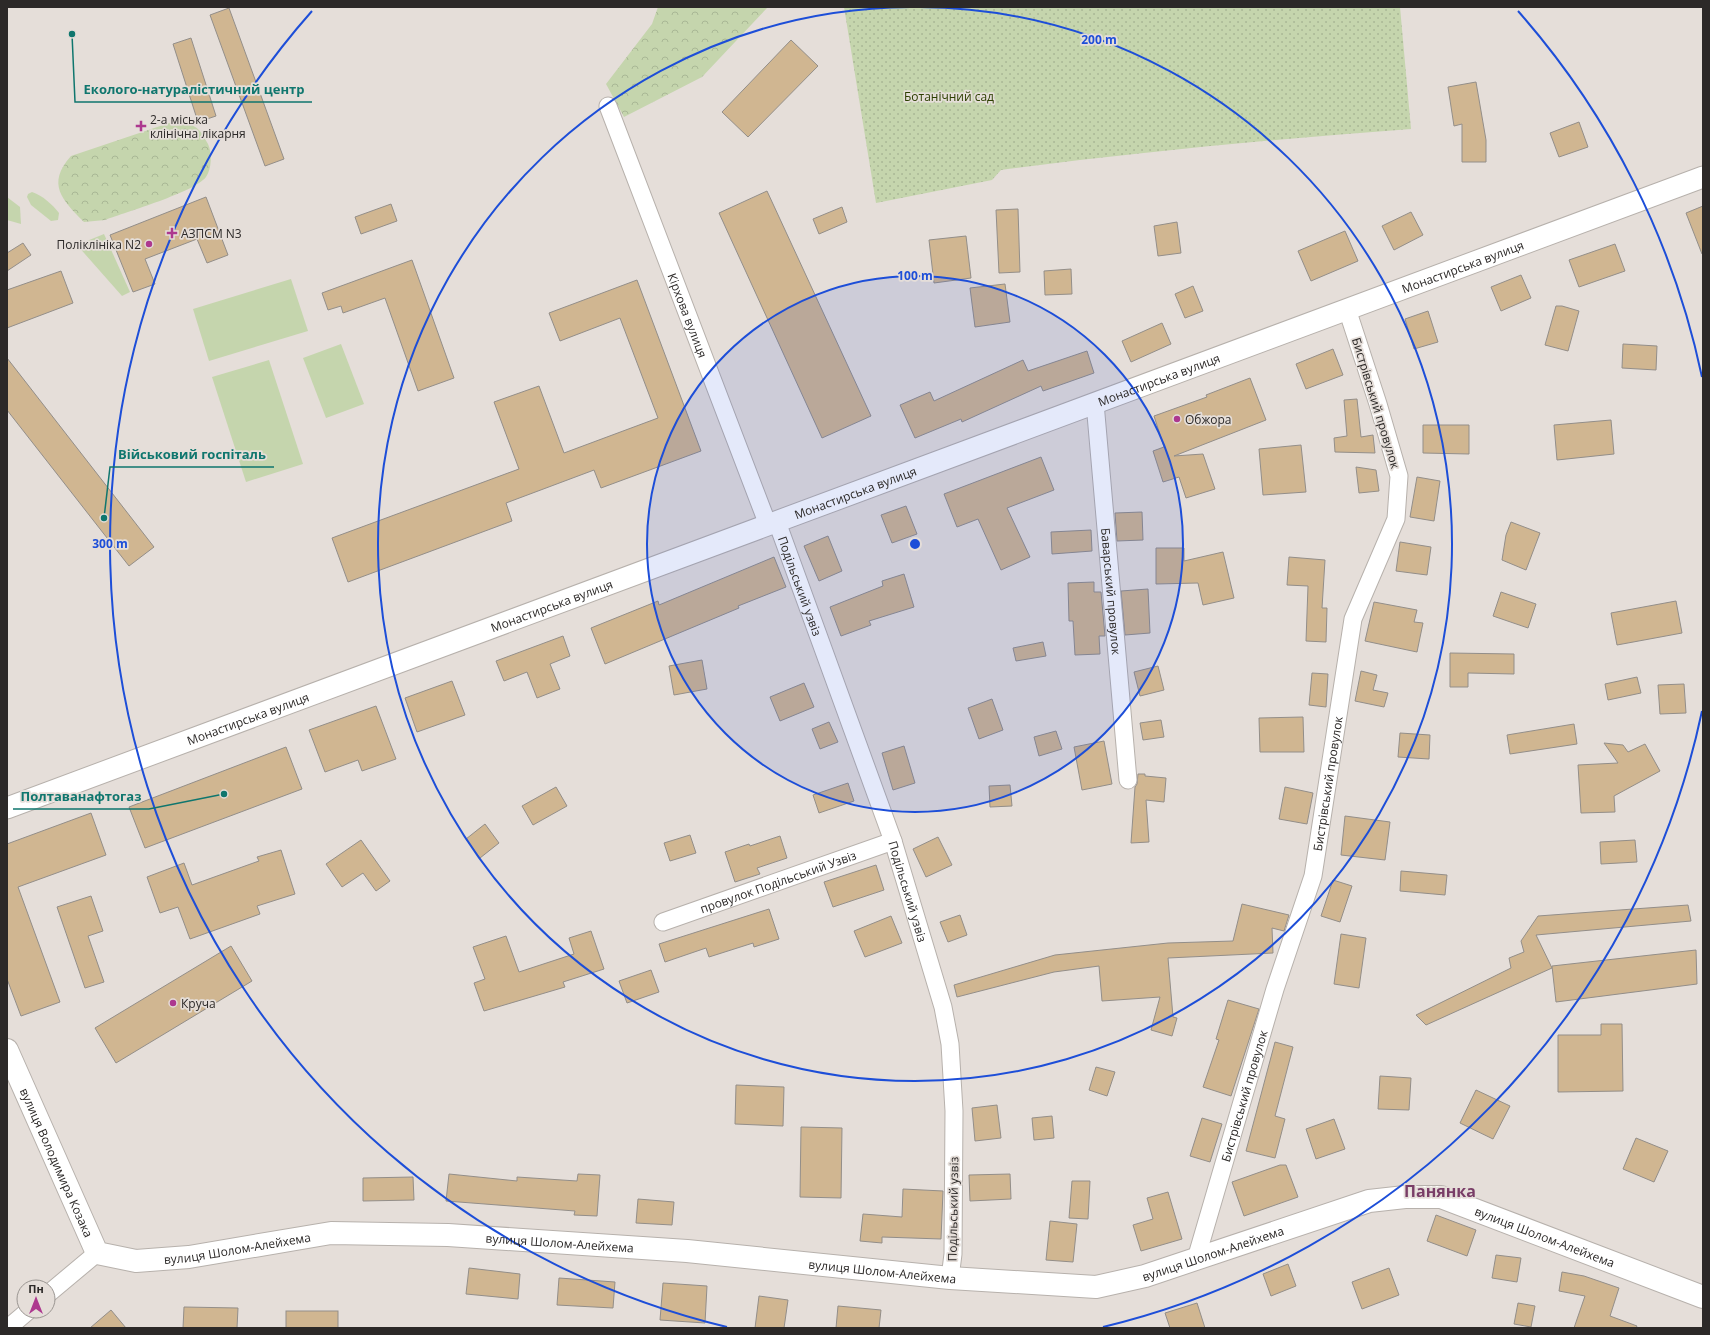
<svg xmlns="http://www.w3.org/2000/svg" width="1710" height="1335" viewBox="0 0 1710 1335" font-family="'Open Sans',sans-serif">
<defs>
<pattern id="forest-crowns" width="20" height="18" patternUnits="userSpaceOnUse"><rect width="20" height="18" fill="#c5d5ad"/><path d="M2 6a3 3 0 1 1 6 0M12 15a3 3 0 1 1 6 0" fill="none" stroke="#a9b795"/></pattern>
<pattern id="garden-dots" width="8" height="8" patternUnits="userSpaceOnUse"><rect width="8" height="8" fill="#c5d5ad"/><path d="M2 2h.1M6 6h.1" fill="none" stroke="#a9b795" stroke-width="1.8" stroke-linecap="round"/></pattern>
</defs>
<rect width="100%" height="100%" fill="#e5ded9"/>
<g fill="#c5d5ad">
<path d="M32 192C42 195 53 205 59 213L58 220 51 221 31 205 27 197 28 194Z"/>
<path d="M7 197 20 207 21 224 7 220Z"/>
<path d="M104 234 130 292 122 296 77 245Z"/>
<path d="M291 279 308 331 209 361 193 309Z"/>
<path d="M341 344 364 404 326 418 303 358Z"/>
<path d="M269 360 303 464 246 482 212 377Z"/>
</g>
<g fill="url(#forest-crowns)">
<path d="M658 7H768L702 77 624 117 606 84 652 24Z"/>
<path d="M175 121C195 125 198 125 208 144 212 152 212 169 206 177 195 192 126 212 105 220L84 222C62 200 46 184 71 156Z"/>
</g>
<path fill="url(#garden-dots)" d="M844 7H1400L1411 129C1274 139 1137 152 1001 170L992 180 876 203Z"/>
<g fill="#d0b691" stroke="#938e89">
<path d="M229 8 284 159 265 166 210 15Z"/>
<path d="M191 38 216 116 198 122 173 44Z"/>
<path d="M791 40 818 66 748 137 722 112Z"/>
<path d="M1476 82 1486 140V162H1462V124L1454 126 1448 87Z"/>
<path d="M1579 122 1588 147 1559 157 1550 133Z"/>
<path d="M767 191 871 416 822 438 719 213Z"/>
<path d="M206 197 228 255 207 263 197 239 145 259 155 284 133 292 110 235Z"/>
<path d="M391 204 397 221 361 234 355 217Z"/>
<path d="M1703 206V254H1702L1686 213Z"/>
<path d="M842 207 847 222 819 234 813 219Z"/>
<path d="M1018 209 1020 272 999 273 996 210Z"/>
<path d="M1411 212 1423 235 1394 250 1382 226Z"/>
<path d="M1177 222 1181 253 1158 256 1154 226Z"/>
<path d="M1345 231 1358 261 1311 281 1298 251Z"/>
<path d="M966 236 971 278 934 283 929 240Z"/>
<path d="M23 243 31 255 7 271V253Z"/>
<path d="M1615 244 1625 271 1579 287 1569 260Z"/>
<path d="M412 260 454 378 418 391 385 298 343 313 341 306 328 310 322 293Z"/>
<path d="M1071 269 1072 294 1045 295 1044 271Z"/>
<path d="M61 271 73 303 7 328V290Z"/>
<path d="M1521 275 1531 298 1501 311 1491 287Z"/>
<path d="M637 280 701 451 601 488 594 470 506 503 512 521 348 582 332 538 519 469 494 402 539 386 564 453 658 418 620 318 560 341 549 313Z"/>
<path d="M1005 284 1010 322 975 327 970 288Z"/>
<path d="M1193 286 1203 311 1185 318 1175 294Z"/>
<path d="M1556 306H1562L1579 311 1568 351 1545 345Z"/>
<path d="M1428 311 1438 342 1414 349 1405 319Z"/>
<path d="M1162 323 1171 344 1131 362 1122 341Z"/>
<path d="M1623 344 1657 346 1656 370 1622 368Z"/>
<path d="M1333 349 1343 375 1306 389 1296 364Z"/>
<path d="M1087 351 1094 373 1043 391 1041 386 962 422 961 419 915 438 900 405 930 392 934 401 1023 360 1028 371Z"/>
<path d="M7 358 154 547 129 566 7 410Z"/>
<path d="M1250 378 1266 420 1174 456 1203 454 1215 489 1186 498 1179 477 1163 482 1153 451 1164 447 1154 416 1207 397 1206 395Z"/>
<path d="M1357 399 1361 437 1373 435 1375 453 1335 452 1334 438 1347 436 1344 400Z"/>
<path d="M1611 420 1614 454 1557 460 1554 425Z"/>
<path d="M1423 425H1469V454L1423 453Z"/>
<path d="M1301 445 1306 492 1263 495 1259 449Z"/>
<path d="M1041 457 1054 490 1007 508 1030 557 1001 570 978 519 957 527 944 494Z"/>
<path d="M1356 467 1376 470 1379 491 1359 493Z"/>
<path d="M1417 477 1440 481 1434 521 1410 517Z"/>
<path d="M906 506 917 534 892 543 881 515Z"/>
<path d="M1142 512 1143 540 1117 541 1115 513Z"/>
<path d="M1511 522 1540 533 1526 570 1502 560 1506 535Z"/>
<path d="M1091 530 1092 551 1052 554 1051 532Z"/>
<path d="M828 536 842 571 819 581 804 546Z"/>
<path d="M1400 542 1431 547 1427 575 1396 571Z"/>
<path d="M1156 548H1184V561L1223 552 1234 598 1203 605 1198 583 1156 584Z"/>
<path d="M774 557 786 587 738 606 739 608 605 664 591 628 658 601 659 605Z"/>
<path d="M1289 557 1325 560 1322 608H1327L1326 642 1306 641 1308 586 1287 585Z"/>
<path d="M904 574 914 607 869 621 871 625 841 636 830 607 883 586 882 581Z"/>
<path d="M1094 582V592H1101L1105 636H1099L1100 654 1075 655 1073 621H1069L1068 583Z"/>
<path d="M1148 589 1150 633 1125 635 1121 591Z"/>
<path d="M1501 592 1536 604 1528 628 1493 616Z"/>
<path d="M1676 601 1682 633 1617 645 1611 613Z"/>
<path d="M1374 602 1417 610 1414 622 1423 623 1417 652 1365 641Z"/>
<path d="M563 636 570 656 550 664 560 689 537 698 527 672 504 681 496 661Z"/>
<path d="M1043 642 1046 656 1016 661 1013 648Z"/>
<path d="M1450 653 1514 654V674L1468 673V687H1450Z"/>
<path d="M702 660 707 689 674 695 669 666Z"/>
<path d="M1158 666 1164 690 1140 696 1134 672Z"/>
<path d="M1361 671 1377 675 1373 690 1388 693 1384 707 1355 701Z"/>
<path d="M1312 673 1328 674 1326 707 1309 705Z"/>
<path d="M1637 677 1641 693 1608 700 1605 684Z"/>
<path d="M452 681 465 715 417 732 405 698Z"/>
<path d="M804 683 814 707 780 721 770 697Z"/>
<path d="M1684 684 1686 713 1660 714 1658 685Z"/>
<path d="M992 699 1003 730 979 739 968 708Z"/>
<path d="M376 706 396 759 362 771 358 760 325 772 309 730Z"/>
<path d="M1303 717 1304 752H1260L1259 718Z"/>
<path d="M1161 720 1164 737 1143 740 1140 723Z"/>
<path d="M829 722 838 742 820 749 812 729Z"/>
<path d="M1574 724 1577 744 1510 754 1507 735Z"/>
<path d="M1056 731 1062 749 1039 756 1034 737Z"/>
<path d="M1400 733 1430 735 1429 759 1398 757Z"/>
<path d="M1104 741 1112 784 1082 790 1074 747Z"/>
<path d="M1604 743 1623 745 1628 752 1645 744 1660 771 1614 796 1615 812 1581 813 1578 765 1618 763Z"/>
<path d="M904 746 915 783 893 790 882 753Z"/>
<path d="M286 747 302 789 145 848 129 807Z"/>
<path d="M1138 774H1145V776L1166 778 1164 802 1146 800 1149 842 1131 843 1135 787 1137 784Z"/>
<path d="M848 783 854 801 819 813 813 795Z"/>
<path d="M1010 785 1012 806 990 807 989 786Z"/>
<path d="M556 787 567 806 533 825 522 806Z"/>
<path d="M1285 787 1313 793 1307 824 1279 819Z"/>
<path d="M91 813 106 855 18 887 60 1002 21 1016 7 979V844Z"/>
<path d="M1345 816 1390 822 1385 860 1341 855Z"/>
<path d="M485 824 499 843 480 858 466 839Z"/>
<path d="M690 835 696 853 670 861 664 843Z"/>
<path d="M780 836 787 858 757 868 760 874 735 882 725 852 749 844 750 846Z"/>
<path d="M938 837 952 865 926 877 913 849Z"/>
<path d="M361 840 390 881 376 891 363 873 342 887 326 864Z"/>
<path d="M1635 840 1637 862 1601 864 1600 842Z"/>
<path d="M281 850 295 894 257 906 260 914 190 939 178 907 160 913 147 877 184 863 192 885 259 861 257 857Z"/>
<path d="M876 865 884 890 833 907 824 882Z"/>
<path d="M1401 871 1447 875 1445 895 1400 891Z"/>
<path d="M1333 880 1352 886 1340 922 1321 916Z"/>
<path d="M91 896 103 931 88 936 104 982 85 988 57 907Z"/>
<path d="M1242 904 1289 915 1284 931 1272 928 1273 953 1168 958 1173 1017 1177 1018 1172 1036 1151 1030 1160 997 1102 1001 1099 966 1054 972 957 997 954 985 1055 955 1168 943 1233 941Z"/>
<path d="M1688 905 1691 921 1536 935 1552 968 1426 1025 1416 1015 1511 968 1509 958 1524 952 1521 941 1538 916Z"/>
<path d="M769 909 779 939 754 947 753 943 709 957 706 948 665 962 659 944Z"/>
<path d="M960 915 967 935 948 942 940 922Z"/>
<path d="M891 916 902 943 865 957 854 931Z"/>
<path d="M591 931 604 969 563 982 565 987 484 1011 474 983 485 979 473 947 506 936 519 972 574 954 569 938Z"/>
<path d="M1341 934 1366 938 1359 988 1334 984Z"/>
<path d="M231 946 252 981 116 1063 95 1028Z"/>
<path d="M1696 950 1697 984 1556 1002 1552 966Z"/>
<path d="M651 970 659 992 627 1003 619 981Z"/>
<path d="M1228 1000 1259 1009 1231 1096 1203 1087 1219 1040 1216 1039Z"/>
<path d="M1601 1024H1622L1623 1091 1558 1092V1035H1601Z"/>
<path d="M1275 1042 1293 1047 1275 1116 1285 1119 1275 1158 1246 1151Z"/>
<path d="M1096 1067 1115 1072 1107 1096 1089 1090Z"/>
<path d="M1380 1076 1411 1078 1409 1110 1378 1109Z"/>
<path d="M736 1085 784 1087 783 1126 735 1124Z"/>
<path d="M1476 1090 1510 1106 1493 1139 1460 1123Z"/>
<path d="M997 1105 1001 1138 975 1141 972 1108Z"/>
<path d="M1052 1116 1054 1138 1034 1140 1032 1118Z"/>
<path d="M1202 1118 1222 1124 1210 1162 1190 1156Z"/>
<path d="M1334 1119 1345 1149 1316 1159 1306 1129Z"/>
<path d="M801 1127 842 1128 841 1198 800 1197Z"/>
<path d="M1636 1138 1668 1151 1654 1182 1623 1169Z"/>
<path d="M1280 1165H1286L1298 1197 1244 1216 1232 1182Z"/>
<path d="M449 1174 517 1181V1177L577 1181 578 1174 600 1175 597 1216 574 1215 575 1211 446 1201Z"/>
<path d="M1010 1174 1011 1199 970 1201 969 1175Z"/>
<path d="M413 1177 414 1200 363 1201V1178Z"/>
<path d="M1072 1181H1090L1088 1219 1069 1218Z"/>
<path d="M903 1189 943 1191 941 1239 882 1237V1243L860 1241 863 1214 902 1217Z"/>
<path d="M1168 1192 1182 1239 1141 1251 1133 1225 1153 1219 1147 1198Z"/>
<path d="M638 1199 674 1202 672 1225 636 1223Z"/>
<path d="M1436 1215 1476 1230 1467 1256 1427 1241Z"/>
<path d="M1050 1221 1077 1224 1073 1262 1046 1260Z"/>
<path d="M1496 1255 1521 1258 1517 1282 1492 1278Z"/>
<path d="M1288 1264 1296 1286 1271 1296 1263 1274Z"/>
<path d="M469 1268 520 1274 518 1299 466 1294Z"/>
<path d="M1389 1268 1399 1295 1362 1309 1352 1282Z"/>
<path d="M1562 1272 1584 1276 1619 1288 1610 1316 1637 1326 1636 1328H1574L1585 1296 1559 1291Z"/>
<path d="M559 1278 615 1282 613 1308 557 1305Z"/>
<path d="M663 1283 707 1286 705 1323 660 1320Z"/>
<path d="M759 1296 788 1300 784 1328H755Z"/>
<path d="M1197 1303 1205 1328H1170L1165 1313Z"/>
<path d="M1518 1303 1535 1306 1531 1327 1514 1324Z"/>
<path d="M838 1306 881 1310 879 1328H836Z"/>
<path d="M184 1307 238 1308 237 1328H183Z"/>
<path d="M111 1310 126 1328H90Z"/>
<rect x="286" y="1311" width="52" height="17"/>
</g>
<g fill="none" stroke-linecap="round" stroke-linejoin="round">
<g stroke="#b7b1ac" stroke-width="19">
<g id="minor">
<path id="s1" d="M608 106 768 525"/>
<path id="s2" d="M1095 403 1128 780"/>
<path id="s3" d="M777 522 893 841 943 1007 950 1044 954 1111 953 1254 950 1278"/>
<path id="s4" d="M663 922 893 841"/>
<path id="s5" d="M1196 1259 1275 989 1313 876 1353 619 1396 519 1399 476 1378 404 1347 309"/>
<path d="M48 1294 97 1253"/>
<path d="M8 1328 28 1311"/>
</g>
</g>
<g stroke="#b7b1ac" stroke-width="23">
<g id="tertiary">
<path id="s6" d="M7 808 1703 177"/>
</g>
</g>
<g stroke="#b7b1ac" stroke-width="24">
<g id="secondary">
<path id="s7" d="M7 1050 97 1253 136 1261 189 1257 331 1233 448 1235 687 1251 950 1278 1096 1287 1145 1276 1369 1201 1405 1197H1441L1703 1297"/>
</g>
</g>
<use href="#minor" stroke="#fff" stroke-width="17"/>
<use href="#tertiary" stroke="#fff" stroke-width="21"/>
<use href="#secondary" stroke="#fff" stroke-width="22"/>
</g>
<circle cx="915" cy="544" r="268" fill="#1d4ed8" fill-opacity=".12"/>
<g fill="none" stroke="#1d4ed8" stroke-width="2">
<circle cx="915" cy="544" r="268"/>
<path d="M920 7A537 537 0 1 1 910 7"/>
<path d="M1702 711A805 805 0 0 1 1103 1327M727 1327A805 805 0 0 1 312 11M1518 11A805 805 0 0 1 1702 377"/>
</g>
<g fill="#ad388f" stroke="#e5ded9" stroke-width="1.5">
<path d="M139 120h4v4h4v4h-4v4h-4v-4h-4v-4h4z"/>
<path d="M170 227h4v4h4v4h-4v4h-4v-4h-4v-4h4z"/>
<circle cx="149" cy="244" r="4"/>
<circle cx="1177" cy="419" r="4"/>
<circle cx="173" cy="1003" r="4"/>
</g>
<g text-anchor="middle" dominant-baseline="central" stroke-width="3.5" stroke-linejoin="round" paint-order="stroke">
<g font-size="12" fill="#2c3e00" stroke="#e5ded9">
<text x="949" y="96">Ботанічний сад</text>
</g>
<g font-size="12" fill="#2c2928" stroke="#e5ded9" text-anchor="start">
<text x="150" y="119">2-а міська<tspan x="150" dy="14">клінічна лікарня</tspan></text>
<text x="181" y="233">АЗПСМ N3</text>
<text x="141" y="244" text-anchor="end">Поліклініка N2</text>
<text x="1185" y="419">Обжора</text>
<text x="181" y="1003">Круча</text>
</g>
<g font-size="12" fill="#2c2928" stroke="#e5ded9">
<text stroke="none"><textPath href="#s6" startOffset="1553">Монастирська вулиця</textPath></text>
<text stroke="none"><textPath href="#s1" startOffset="224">Кірхова вулиця</textPath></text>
<text stroke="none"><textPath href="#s6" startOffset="1229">Монастирська вулиця</textPath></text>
<text transform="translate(1376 403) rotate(73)">Бистрівський провулок</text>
<text stroke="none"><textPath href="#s6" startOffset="905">Монастирська вулиця</textPath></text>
<text stroke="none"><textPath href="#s3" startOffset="68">Подільський узвіз</textPath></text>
<text stroke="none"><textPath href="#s2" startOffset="189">Баварський провулок</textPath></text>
<text stroke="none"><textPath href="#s6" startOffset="581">Монастирська вулиця</textPath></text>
<text stroke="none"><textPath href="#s6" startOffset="257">Монастирська вулиця</textPath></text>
<text stroke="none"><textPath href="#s5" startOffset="494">Бистрівський провулок</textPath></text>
<text stroke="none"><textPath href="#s4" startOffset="122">провулок Подільський Узвіз</textPath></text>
<text stroke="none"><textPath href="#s3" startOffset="392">Подільський узвіз</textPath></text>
<text stroke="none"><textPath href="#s5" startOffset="170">Бистрівський провулок</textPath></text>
<text stroke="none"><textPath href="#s7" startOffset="123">вулиця Володимира Козака</textPath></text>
<text transform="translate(953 1209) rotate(-89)">Подільський узвіз</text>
<text stroke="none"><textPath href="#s7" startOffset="1696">вулиця Шолом-Алейхема</textPath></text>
<text stroke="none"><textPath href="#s7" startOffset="688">вулиця Шолом-Алейхема</textPath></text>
<text stroke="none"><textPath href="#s7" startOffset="364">вулиця Шолом-Алейхема</textPath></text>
<text stroke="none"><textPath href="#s7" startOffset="1348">вулиця Шолом-Алейхема</textPath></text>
<text stroke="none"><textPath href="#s7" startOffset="1012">вулиця Шолом-Алейхема</textPath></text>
</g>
<g font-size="16" font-weight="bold" fill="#793d67" stroke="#e5ded9">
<text x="1440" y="1191">Панянка</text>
</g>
</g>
<circle cx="915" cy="544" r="6" fill="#1d4ed8" stroke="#e5ded9" stroke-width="2"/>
<g font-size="12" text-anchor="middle" font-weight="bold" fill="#1d4ed8" stroke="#e5ded9" stroke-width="3.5" stroke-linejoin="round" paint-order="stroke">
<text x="1099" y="44">200 m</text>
<text x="915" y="280">100 m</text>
<text x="110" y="548">300 m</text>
</g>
<path fill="none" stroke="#0f766e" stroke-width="1.5" d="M72 34L75 102H312M104 518L110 467H274M224 794L149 809H13"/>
<g fill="#0f766e" stroke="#e5ded9" stroke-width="1.5">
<circle cx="72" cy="34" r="4"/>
<circle cx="104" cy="518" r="4"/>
<circle cx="224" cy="794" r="4"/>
</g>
<g font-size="13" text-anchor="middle" font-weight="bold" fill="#0f766e" stroke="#e5ded9" stroke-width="3.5" stroke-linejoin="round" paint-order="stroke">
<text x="194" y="94">Еколого-натуралістичний центр</text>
<text x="192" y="459">Військовий госпіталь</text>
<text x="81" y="801">Полтаванафтогаз</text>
</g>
<rect width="1710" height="1335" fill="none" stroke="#2c2928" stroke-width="16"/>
<g transform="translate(36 1299)"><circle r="19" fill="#e5ded9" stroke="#9b9692"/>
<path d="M0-3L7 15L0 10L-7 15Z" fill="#ad388f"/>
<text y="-6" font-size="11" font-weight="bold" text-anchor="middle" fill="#2c2928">Пн</text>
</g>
</svg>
